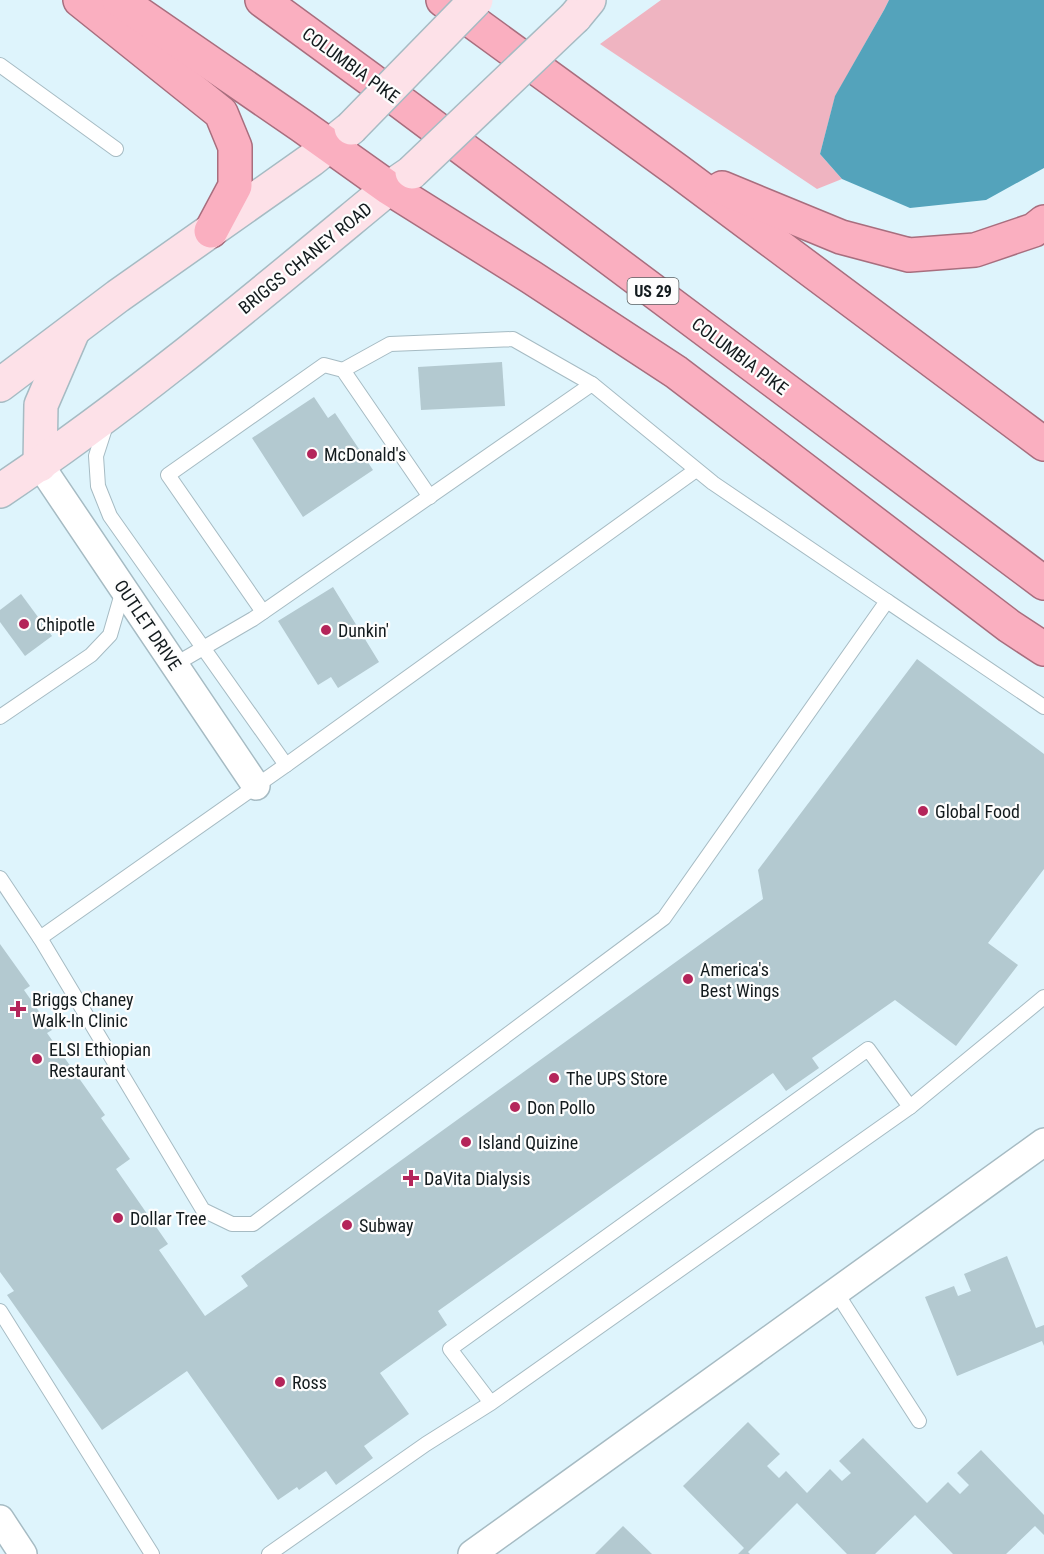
<svg xmlns="http://www.w3.org/2000/svg" width="1044" height="1554" viewBox="0 0 1044 1554" font-family="'Roboto Condensed',sans-serif">
<rect width="100%" height="100%" fill="#def4fc"/>
<path fill="#efb4c1" d="M661 0H889L884 10 835 97 820 154 842 179 817 189 600 44Z"/>
<path fill="#54a3bb" d="M889 0H1044V168L986 200 910 208 842 179 820 154 835 96 884 10Z"/>
<g fill="#b3c9d0">
<path d="M502 362 505 406 421 410 418 367Z"/>
<path d="M314 397 328 418 335 413 373 470 303 517 252 438Z"/>
<path d="M333 587 379 662 338 688 331 677 318 685 278 621Z"/>
<path d="M21 594 52 636 25 656 0 622V610Z"/>
<path d="M917 659 1044 754V869L988 943 1018 965 956 1046 895 1000 812 1058 819 1068 786 1091 773 1073 438 1311 447 1325 380 1373 409 1414 364 1446 373 1458 336 1485 326 1471 299 1490 297 1487 278 1500 187 1371 102 1430 7 1295 14 1291 0 1272V944L30 986 24 990 52 1030 47 1033 105 1115 101 1118 130 1159 116 1169 168 1244 159 1250 205 1316 248 1286 241 1276 763 899 758 870Z"/>
<path d="M1007 1256 1036 1328 1044 1325V1346L1042 1341 957 1376 925 1297 954 1286 958 1296 971 1291 964 1274Z"/>
<path d="M748 1422 780 1454 767 1466 779 1478 786 1471 807 1493 830 1469 842 1481 851 1473 839 1461 863 1438 927 1503 948 1482 960 1494 969 1485 957 1473 981 1450 1044 1515V1535L1035 1526 1006 1554H953L915 1515 875 1554H847L797 1503 748 1552 750 1554H738L744 1548 683 1486Z"/>
<path d="M623 1526 652 1554H595Z"/>
</g>
<g fill="none" stroke-linecap="round" stroke-linejoin="round">
<g stroke="#a6bbc3" stroke-width="16">
<g id="service">
<path d="M0 65 116 149"/>
<path d="M343 370 390 344 513 339 592 384"/>
<path d="M107 422 96 456 98 486 110 516 286 765"/>
<path d="M887 601 1044 707"/>
<path d="M263 612 168 475 324 365 343 370 430 497"/>
<path d="M0 717 91 655 110 635 123 590"/>
<path d="M0 878 40 938 286 765 696 470"/>
<path d="M40 938 203 1210 232 1224H253L664 918 887 601 713 483 592 384 253 619 174 665"/>
<path d="M910 1107 1044 997"/>
<path d="M836 1292 919 1421"/>
<path d="M0 1311 152 1554"/>
<path d="M269 1554 426 1444 491 1403 910 1107 868 1049 450 1349 491 1403"/>
</g>
</g>
<g stroke="#a6bbc3" stroke-width="30">
<g id="minor">
<path d="M40 465 256 786"/>
<path d="M0 1519 23 1554"/>
<path d="M472 1554 1044 1142"/>
</g>
</g>
<g stroke="#a6bbc3" stroke-width="36">
<g id="secondary">
<path d="M575 17 589 0"/>
<path d="M0 385 118 296 311 160 351 128"/>
<path d="M40 465 41 405 73 331"/>
<path d="M0 491C136 400 262 293 389 188L411 173"/>
</g>
</g>
<g stroke="#a86e7e" stroke-width="36">
<g id="trunk">
<path d="M80 0 221 113 235 147V186L211 231"/>
<path d="M119 0 302 126 389 188 531 277 676 372 1009 626 1044 649"/>
<path d="M262 0 370 79 1044 583"/>
<path d="M443 0 678 171 1044 444"/>
<path d="M722 188 841 237 909 255 975 250 1034 230 1044 222"/>
</g>
</g>
<use href="#service" stroke="#fff" stroke-width="14"/>
<use href="#minor" stroke="#fff" stroke-width="27"/>
<use href="#secondary" stroke="#fde1e8" stroke-width="33"/>
<use href="#trunk" stroke="#faafc0" stroke-width="33"/>
<g stroke="#a6bbc3" stroke-width="36" stroke-linecap="butt">
<g id="secondary-bridge">
<path d="M351 128 476 0"/>
<path d="M412 172 575 17"/>
</g>
</g>
<use href="#secondary-bridge" stroke="#fde1e8" stroke-width="33"/>
</g>
<g fill="#b4255a" stroke="#fdfdfd" stroke-width="2">
<circle cx="312" cy="454" r="6"/>
<circle cx="24" cy="624" r="6"/>
<circle cx="326" cy="630" r="6"/>
<circle cx="923" cy="811" r="6"/>
<circle cx="688" cy="979" r="6"/>
<path d="M15 1000h6v6h6v6h-6v6h-6v-6h-6v-6h6z"/>
<circle cx="37" cy="1059" r="6"/>
<circle cx="554" cy="1078" r="6"/>
<circle cx="515" cy="1107" r="6"/>
<circle cx="466" cy="1142" r="6"/>
<path d="M408 1169h6v6h6v6h-6v6h-6v-6h-6v-6h6z"/>
<circle cx="118" cy="1218" r="6"/>
<circle cx="347" cy="1225" r="6"/>
<circle cx="280" cy="1382" r="6"/>
</g>
<g text-anchor="middle" dominant-baseline="central" stroke-width="4.5" stroke-linejoin="round" paint-order="stroke">
<rect fill="#fdfdfd" stroke="#595f61" stroke-width="1.5" x="627.5" y="278" width="51" height="26" rx="4.5"/>
<g font-size="16" font-weight="bold" fill="#131b1e">
<text x="653" y="291">US 29</text>
</g>
<g font-size="18" fill="#131b1e" stroke="#fdfdfd">
<text transform="translate(351 65) rotate(36)">COLUMBIA PIKE</text>
<text transform="translate(305 258) rotate(-39)">BRIGGS CHANEY ROAD</text>
<text transform="translate(740 356) rotate(37)">COLUMBIA PIKE</text>
<text transform="translate(148 625) rotate(56)">OUTLET DRIVE</text>
</g>
<g font-size="18" fill="#131b1e" stroke="#fdfdfd" text-anchor="start">
<text x="324" y="454">McDonald's</text>
<text x="36" y="624">Chipotle</text>
<text x="338" y="630">Dunkin'</text>
<text x="935" y="811">Global Food</text>
<text x="700" y="969">America's<tspan x="700" dy="21">Best Wings</tspan></text>
<text x="32" y="999">Briggs Chaney<tspan x="32" dy="21">Walk-In Clinic</tspan></text>
<text x="49" y="1049">ELSI Ethiopian<tspan x="49" dy="21">Restaurant</tspan></text>
<text x="566" y="1078">The UPS Store</text>
<text x="527" y="1107">Don Pollo</text>
<text x="478" y="1142">Island Quizine</text>
<text x="424" y="1178">DaVita Dialysis</text>
<text x="130" y="1218">Dollar Tree</text>
<text x="359" y="1225">Subway</text>
<text x="292" y="1382">Ross</text>
</g>
</g>
</svg>
